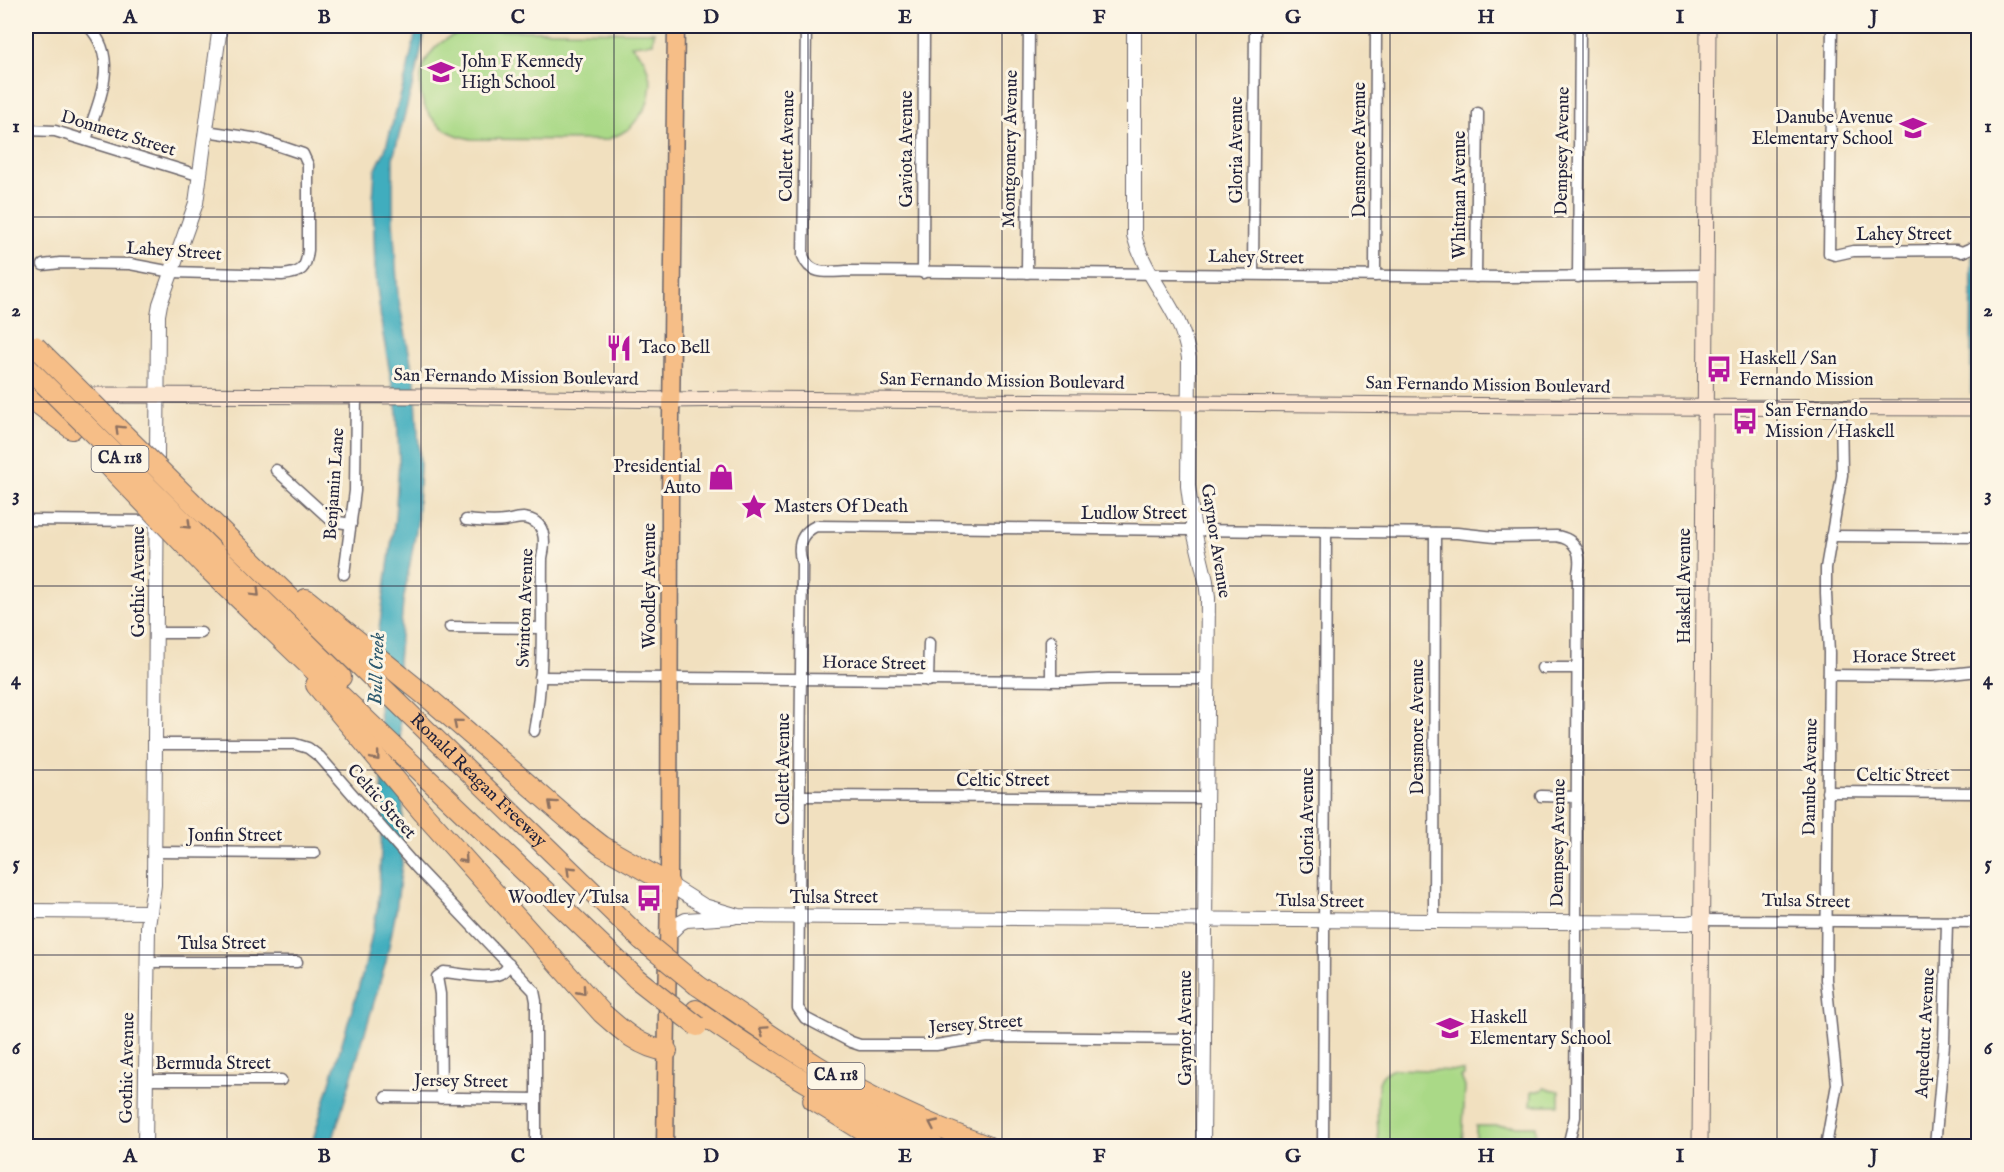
<svg xmlns="http://www.w3.org/2000/svg" width="2004" height="1172" viewBox="0 0 2004 1172" font-family="'IM FELL English',serif">
<rect width="100%" height="100%" fill="#fcf5e5"/>
<filter id="ink" filterUnits="userSpaceOnUse"><feTurbulence type="fractalNoise" baseFrequency=".0167" numOctaves="2"/><feDisplacementMap in="SourceGraphic" scale="12" xChannelSelector="R" yChannelSelector="G"/><feConvolveMatrix kernelMatrix="1 2 1 2 8 2 1 2 1" color-interpolation-filters="sRGB"/></filter>
<filter id="wash" filterUnits="userSpaceOnUse"><feTurbulence type="fractalNoise" baseFrequency=".008" numOctaves="4" result="noise"/><feDisplacementMap in="SourceGraphic" scale="24" xChannelSelector="R" yChannelSelector="G"/><feGaussianBlur stdDeviation="1.35" result="paint"/><feColorMatrix in="noise" values="0 0 0 0 0 0 0 0 0 0 0 0 0 0 0 0 0 1.4 0 .05"/><feComposite in="paint" operator="in"/></filter>
<g filter="url(#wash)">
<rect width="100%" height="100%" fill="#f1e0bf"/>
<g fill="#aad987" stroke="#667e61" stroke-width="1.5">
<path d="M477 30 654 32 653 43 631 45 644 59 648 71 651 84 649 97 646 107 639 117 630 128 620 134 606 140 471 139C398 126 407 34 477 30Z"/>
<path d="M1394 1069 1464 1071V1076L1461 1077 1465 1087 1462 1146H1380C1377 1138 1376 1088 1380 1080 1382 1074 1388 1071 1394 1069Z"/>
<path d="M1544 1088 1559 1091V1105H1531L1532 1091H1543Z"/>
<rect x="1476" y="1126" width="60" height="20"/>
</g>
<g fill="#3fadbe" stroke="#30687c" stroke-width="1.5">
<path d="M417 26H426L419 61 393 158V220L398 296 415 382 420 465 417 525 403 602 398 662 403 806 402 865 396 911 386 962 331 1146H311L365 966 378 906 383 812 377 643 395 518 399 460 397 412 382 329 375 270 373 199 375 171 385 150 407 72Z"/>
<path d="M1978 254V393H1971L1972 256Z"/>
</g>
</g>
<g filter="url(#ink)">
<g fill="none" stroke-linecap="round" stroke-linejoin="round">
<g stroke="#6a6469" stroke-width="13">
<g id="minor">
<path d="M806 26 803 256C810 276 828 272 846 271L1507 277 1706 275"/>
<path d="M1832 26 1829 253 1835 255 1853 251 1956 250 1962 252 1978 245"/>
<path d="M26 130 55 131 201 176"/>
<path d="M86 140C98 102 121 59 88 26"/>
<path d="M43 265 60 263 130 264 172 272 282 275C302 273 306 269 308 250V165L303 154 259 139 206 131"/>
<path d="M923 273 924 26"/>
<path d="M1027 273 1029 26"/>
<path d="M1253 274 1255 26"/>
<path d="M1375 276 1376 26"/>
<path d="M1476 277 1478 113"/>
<path d="M1578 277 1580 26"/>
<path d="M276 470 332 521 351 524"/>
<path d="M26 520 156 521"/>
<path d="M466 520C479 521 492 523 505 521 511 520 517 518 523 518 546 520 546 541 542 558 541 615 545 675 534 731"/>
<path d="M1831 536 1978 537"/>
<path d="M344 574 355 491 356 396"/>
<path d="M450 627 540 628"/>
<path d="M157 633H201"/>
<path d="M1542 668H1577"/>
<path d="M1829 675 1933 676 1978 671"/>
<path d="M540 677 1068 681 1108 679H1207"/>
<path d="M928 681 929 643"/>
<path d="M1051 681V641"/>
<path d="M156 744H295L308 748 320 757 416 867 534 991 536 1001V1146"/>
<path d="M1827 792 1978 793"/>
<path d="M800 796 1206 798"/>
<path d="M1541 796 1576 797"/>
<path d="M154 852 315 853"/>
<path d="M1702 920 1978 922"/>
<path d="M1434 921 1435 533"/>
<path d="M148 962H297"/>
<path d="M1204 1039 988 1037 936 1045H860L851 1042 805 1018 798 1008 802 564C797 547 799 534 816 526L1457 533 1495 537 1556 536C1577 539 1582 554 1578 573L1575 1117 1568 1146"/>
<path d="M146 1080H281"/>
<path d="M386 1097 536 1099"/>
<path d="M441 1098 440 994 437 977 444 972C459 973 491 981 503 972 504 972 509 965 509 964"/>
<path d="M1323 1146 1326 532"/>
<path d="M1826 1146 1837 1084 1826 979 1829 653 1826 594V568L1842 475 1841 408"/>
<path d="M1935 1146 1944 1044 1947 922"/>
</g>
</g>
<g stroke="#6a6469" stroke-width="16">
<g id="tertiary">
<path d="M1134 26V235C1146 282 1182 308 1189 358L1188 486 1194 531 1206 581 1208 598 1203 1146"/>
<path d="M669 884 704 906 738 916 1688 923 1702 920"/>
<path d="M26 911 150 912"/>
<path d="M668 935 680 923 686 920 733 917"/>
<path d="M145 1146 148 926 154 885 158 315 160 304 196 203 220 26"/>
</g>
</g>
<g stroke="#6a6469" stroke-width="17">
<g id="secondary">
<path d="M80 395 423 396 672 400 743 399 1645 407 1978 408"/>
<path d="M1700 1146 1708 26"/>
</g>
</g>
<g stroke="#6a6469" stroke-width="19">
<path id="primary" d="M665 1146 669 884 670 496 676 26"/>
</g>
<g stroke="#6a6469" stroke-width="22">
<g id="motorway">
<path d="M26 395 72 429"/>
<path id="s1" d="M205 515 642 940"/>
<path d="M214 552 341 677"/>
<path d="M205 566 637 979"/>
<path d="M306 599 432 701 574 824 602 846 669 884"/>
<path d="M316 685 425 815 602 1013C621 1030 641 1048 667 1051"/>
<path d="M697 985C737 1012 776 1040 816 1065 869 1098 929 1125 987 1146"/>
<path d="M696 1010C771 1063 849 1112 934 1146"/>
<path d="M813 1100 860 1129 896 1146"/>
</g>
</g>
<use href="#minor" stroke="#fff" stroke-width="10"/>
<use href="#tertiary" stroke="#fff" stroke-width="14"/>
<use href="#secondary" stroke="#fbe5cf" stroke-width="15"/>
<use href="#primary" stroke="#f6be87" stroke-width="16"/>
<use href="#motorway" stroke="#f6be87" stroke-width="20"/>
<g stroke="#6a6469" stroke-width="22" stroke-linecap="butt">
<g id="motorway-bridge">
<path d="M35 346 205 515"/>
<path d="M26 366 214 552"/>
<path d="M105 462 205 566"/>
<path d="M642 940 697 985"/>
<path d="M637 979 697 1026"/>
</g>
</g>
<use href="#motorway-bridge" stroke="#f6be87" stroke-width="20"/>
</g>
<defs><path id="oneway-chevron" d="M-2-3.5L2.5 0L-2 3.5" fill="none" stroke-width="1.6" stroke-linecap="round" stroke-linejoin="round" transform="scale(1.5)"/></defs>
<g stroke="#8c7061">
<use href="#oneway-chevron" transform="translate(119 429) rotate(-135)"/>
<use href="#oneway-chevron" transform="translate(187 525) rotate(45)"/>
<use href="#oneway-chevron" transform="translate(256 593) rotate(45)"/>
<use href="#oneway-chevron" transform="translate(457 723) rotate(-140)"/>
<use href="#oneway-chevron" transform="translate(376 757) rotate(50)"/>
<use href="#oneway-chevron" transform="translate(552 804) rotate(-138)"/>
<use href="#oneway-chevron" transform="translate(464 859) rotate(48)"/>
<use href="#oneway-chevron" transform="translate(570 870) rotate(-136)"/>
<use href="#oneway-chevron" transform="translate(582 991) rotate(48)"/>
<use href="#oneway-chevron" transform="translate(763 1030) rotate(-146)"/>
<use href="#oneway-chevron" transform="translate(933 1124) rotate(-155)"/>
</g>
</g>
<path fill="none" stroke="#22223b" stroke-width="1.5" stroke-opacity="0.55" d="M227 26V1146M421 26V1146M614 26V1146M808 26V1146M1002 26V1146M1196 26V1146M1390 26V1146M1583 26V1146M1777 26V1146M26 217H1978M26 402H1978M26 586H1978M26 770H1978M26 955H1978"/>
<defs>
<g id="school-bare" transform="scale(2.07)"><path d="M0-5L7-2L0 1L-7-2ZM-4 1L0 2.5L4 1V4Q0 6-4 4Z" fill="#b5179e" stroke="#fcf5e5" stroke-width="2.5" paint-order="stroke"/></g>
<g id="restaurant-bare" transform="scale(2.07)"><path d="M-5-6h1v4h1v-4h1v4h1v-4h1v5L-1.5 .5V6h-2V.5L-5-1ZM5-6V6H3V1.5H1.5Q1.5-4 5-6Z" fill="#b5179e" stroke="#fcf5e5" stroke-width="2.5" paint-order="stroke"/></g>
<g id="bus-bare" transform="scale(2.07)"><path d="M-5-6H5V4H4V6H2V4H-2V6H-4V4H-5ZM-3.5-4V0h7V-4ZM-3.5 1.2v1.5H-2V1.2ZM2 1.2v1.5H3.5V1.2Z" fill="#b5179e" stroke="#fcf5e5" stroke-width="2.5" paint-order="stroke"/></g>
<g id="shop-bare" transform="scale(2.07)"><path d="M-5-2.5h2.3a2.7 3.5 0 0 1 5.4 0H5L5.5 6h-11ZM-1.5-2.5h3a1.5 2.3 0 0 0-3 0Z" fill="#b5179e" stroke="#fcf5e5" stroke-width="2.5" paint-order="stroke"/></g>
<g id="sight-bare" transform="scale(2.07)"><path d="M0-6L1.8-2.2L6-1.7L2.9 1.2L3.7 5.4L0 3.3L-3.7 5.4L-2.9 1.2L-6-1.7L-1.8-2.2Z" fill="#b5179e" stroke="#fcf5e5" stroke-width="2.5" paint-order="stroke"/></g>
</defs>
<g fill-rule="evenodd">
<use href="#school-bare" x="441" y="72"/>
<use href="#school-bare" x="1913" y="128"/>
<use href="#restaurant-bare" x="619" y="348"/>
<use href="#bus-bare" x="1719" y="369"/>
<use href="#bus-bare" x="1745" y="421"/>
<use href="#shop-bare" x="721" y="477"/>
<use href="#sight-bare" x="754" y="507"/>
<use href="#bus-bare" x="649" y="898"/>
<use href="#school-bare" x="1450" y="1028"/>
</g>
<g text-anchor="middle" dominant-baseline="central" stroke-width="6" stroke-linejoin="round" paint-order="stroke">
<g fill="#fcf5e5" stroke="#63616e" stroke-width="1.5">
<rect x="91.5" y="446" width="57" height="26" rx="4.5"/>
<rect x="807.5" y="1063" width="57" height="26" rx="4.5"/>
</g>
<g font-size="16" font-weight="bold" fill="#22223b">
<text x="120" y="459">CA 118</text>
<text x="836" y="1076">CA 118</text>
</g>
<g font-size="18" fill="#22223b" stroke="#fcf5e5" text-anchor="start">
<text x="461" y="62">John F Kennedy<tspan x="461" dy="21">High School</tspan></text>
<text x="1893" y="118" text-anchor="end">Danube Avenue<tspan x="1893" dy="21">Elementary School</tspan></text>
<text x="639" y="348">Taco Bell</text>
<text x="1739" y="359">Haskell / San<tspan x="1739" dy="21">Fernando Mission</tspan></text>
<text x="1765" y="411">San Fernando<tspan x="1765" dy="21">Mission / Haskell</tspan></text>
<text x="701" y="467" text-anchor="end">Presidential<tspan x="701" dy="21">Auto</tspan></text>
<text x="774" y="507">Masters Of Death</text>
<text x="629" y="898" text-anchor="end">Woodley / Tulsa</text>
<text x="1470" y="1018">Haskell<tspan x="1470" dy="21">Elementary School</tspan></text>
</g>
<g font-size="18" fill="#22223b" stroke="#fcf5e5">
<text transform="translate(118 134) rotate(17)">Donmetz Street</text>
<text transform="translate(788 146) rotate(-89)">Collett Avenue</text>
<text transform="translate(907 149) rotate(-90)">Gaviota Avenue</text>
<text transform="translate(1011 149) rotate(-89)">Montgomery Avenue</text>
<text transform="translate(1237 150) rotate(-90)">Gloria Avenue</text>
<text transform="translate(1360 150) rotate(-90)">Densmore Avenue</text>
<text transform="translate(1563 151) rotate(-89)">Dempsey Avenue</text>
<text transform="translate(1460 195) rotate(-90)">Whitman Avenue</text>
<text x="1904" y="235">Lahey Street</text>
<text transform="translate(174 252) rotate(4)">Lahey Street</text>
<text transform="translate(1256 258) rotate(1)">Lahey Street</text>
<text transform="translate(516 378) rotate(1)">San Fernando Mission Boulevard</text>
<text transform="translate(1002 382) rotate(1)">San Fernando Mission Boulevard</text>
<text transform="translate(1488 386) rotate(1)">San Fernando Mission Boulevard</text>
<text transform="translate(335 484) rotate(-86)">Benjamin Lane</text>
<text x="1134" y="514">Ludlow Street</text>
<text transform="translate(1215 541) rotate(81)">Gaynor Avenue</text>
<text transform="translate(139 582) rotate(-90)">Gothic Avenue</text>
<text transform="translate(650 586) rotate(-90)">Woodley Avenue</text>
<text transform="translate(1685 586) rotate(-90)">Haskell Avenue</text>
<text transform="translate(526 608) rotate(-88)">Swinton Avenue</text>
<text transform="translate(1904 657) rotate(-1)">Horace Street</text>
<text transform="translate(874 664) rotate(1)">Horace Street</text>
<text transform="translate(1418 727) rotate(-90)">Densmore Avenue</text>
<text transform="translate(784 769) rotate(-90)">Collett Avenue</text>
<text x="1903" y="776">Celtic Street</text>
<text transform="translate(1811 777) rotate(-89)">Danube Avenue</text>
<text stroke="none"><textPath href="#s1" startOffset="381">Ronald Reagan Freeway</textPath></text>
<text x="1003" y="781">Celtic Street</text>
<text transform="translate(381 802) rotate(48)">Celtic Street</text>
<text transform="translate(1308 821) rotate(-90)">Gloria Avenue</text>
<text x="235" y="836">Jonfin Street</text>
<text transform="translate(1559 843) rotate(-89)">Dempsey Avenue</text>
<text x="834" y="898">Tulsa Street</text>
<text transform="translate(1320 902) rotate(1)">Tulsa Street</text>
<text transform="translate(1806 902) rotate(1)">Tulsa Street</text>
<text x="222" y="944">Tulsa Street</text>
<text transform="translate(976 1025) rotate(-4)">Jersey Street</text>
<text transform="translate(1186 1028) rotate(-90)">Gaynor Avenue</text>
<text transform="translate(1926 1033) rotate(-87)">Aqueduct Avenue</text>
<text x="213" y="1064">Bermuda Street</text>
<text transform="translate(128 1068) rotate(-89)">Gothic Avenue</text>
<text transform="translate(461 1082) rotate(1)">Jersey Street</text>
</g>
<g font-size="20" font-style="italic" fill="#2e5a6f" stroke="#fcf5e5">
<text transform="translate(377 669) rotate(-88)">Bull Creek</text>
</g>
</g>
<rect width="2004" height="1172" fill="none" stroke="#fcf5e5" stroke-width="66"/>
<rect x="33" y="33" width="1938" height="1106" fill="none" stroke="#22223b" stroke-width="2"/>
<g font-size="20" text-anchor="middle" font-weight="bold" fill="#22223b">
<text x="130" y="23">A</text>
<text x="324" y="23">B</text>
<text x="518" y="23">C</text>
<text x="711" y="23">D</text>
<text x="905" y="23">E</text>
<text x="1099" y="23">F</text>
<text x="1293" y="23">G</text>
<text x="1486" y="23">H</text>
<text x="1680" y="23">I</text>
<text x="1874" y="23">J</text>
<text x="16" y="132">1</text>
<text x="1988" y="132">1</text>
<text x="16" y="316">2</text>
<text x="1988" y="316">2</text>
<text x="16" y="501">3</text>
<text x="1988" y="501">3</text>
<text x="16" y="685">4</text>
<text x="1988" y="685">4</text>
<text x="16" y="869">5</text>
<text x="1988" y="869">5</text>
<text x="16" y="1054">6</text>
<text x="1988" y="1054">6</text>
<text x="130" y="1162">A</text>
<text x="324" y="1162">B</text>
<text x="518" y="1162">C</text>
<text x="711" y="1162">D</text>
<text x="905" y="1162">E</text>
<text x="1099" y="1162">F</text>
<text x="1293" y="1162">G</text>
<text x="1486" y="1162">H</text>
<text x="1680" y="1162">I</text>
<text x="1874" y="1162">J</text>
</g>
</svg>
